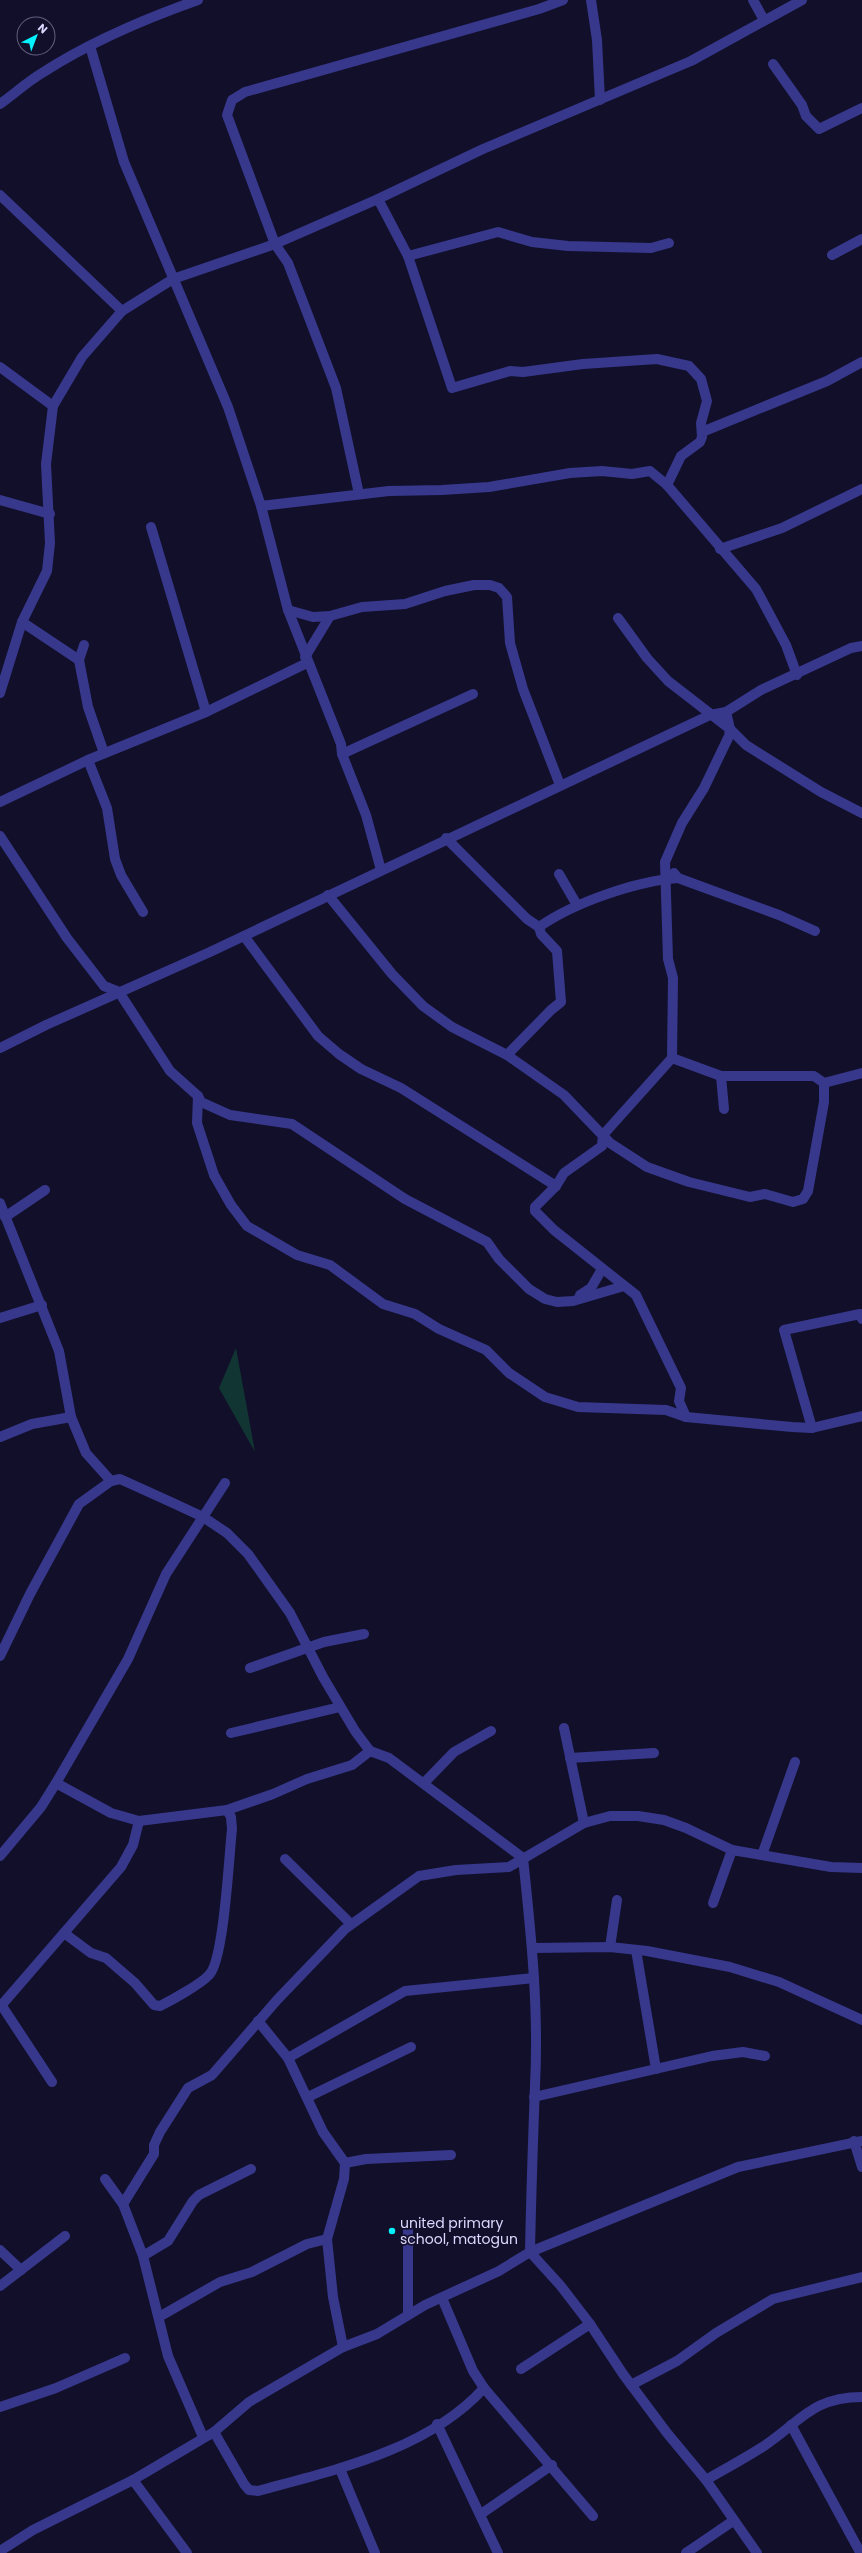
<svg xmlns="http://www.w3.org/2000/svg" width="862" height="2553" viewBox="0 0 862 2553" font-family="Poppins,sans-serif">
<rect width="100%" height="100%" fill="#120f2a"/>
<path fill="#113532" d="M236 1348 255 1452 219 1388Z"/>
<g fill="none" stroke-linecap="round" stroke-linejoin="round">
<g stroke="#37388c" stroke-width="10">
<path d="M591 0 597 40 600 100"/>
<path d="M753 0 764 20"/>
<path d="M90 46 124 162 228 407 261 506 288 610 341 744 342 754 366 815 381 870"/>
<path d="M773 64 802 105 806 116 819 129 862 108"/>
<path d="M0 104C14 94 27 82 42 73 90 42 144 19 198 0"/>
<path d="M0 195 122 311"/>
<path d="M378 199 408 256 452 388 510 371 523 372 583 364 657 359 689 366 701 379 707 401 701 423 702 437 700 442 681 456 667 485"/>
<path d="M832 255 862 239"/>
<path d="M408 256 498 232 532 242 568 246 651 248 669 243"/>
<path d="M0 367 53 406"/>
<path d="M702 432 827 381 862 362"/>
<path d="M359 494 336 388 288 263 275 244 227 115 232 100 245 92 539 9 563 0"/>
<path d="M0 500 50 514"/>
<path d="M261 506 389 491 442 490 489 487 570 473 602 471 632 474 650 471 667 485 756 589 786 645 797 675"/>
<path d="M151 527 206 712"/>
<path d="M720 549 782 528 862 489"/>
<path d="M288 610 313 617 330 616 362 607 405 604 445 591 474 585H490L499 588 507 597 510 643 523 689 560 785"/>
<path d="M618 618 647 658 668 681 730 729 746 745 821 792 862 813"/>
<path d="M22 622 79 660"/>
<path d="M84 645 79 660 88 707 104 753"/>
<path d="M305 657 330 616"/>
<path d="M0 693 22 622 47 571 50 543 46 464 53 406 82 357 122 311 173 279 275 244 378 199 483 149 691 61 802 0"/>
<path d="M342 754 473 694"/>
<path d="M88 760 107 808 115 859 121 875 143 912"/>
<path d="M0 802 88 760 206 712 307 663"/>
<path d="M0 836 67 938 104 986 119 992 170 1071 198 1096 201 1102 230 1115 292 1124 405 1199 487 1242 499 1259 529 1289 545 1299 557 1302 573 1301 624 1286"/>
<path d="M446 838 527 919 539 927C573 903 636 881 678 878"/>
<path d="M674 873 678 878 779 915 815 931"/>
<path d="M559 874 577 905"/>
<path d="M328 895 392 974 423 1006 452 1027 507 1055 564 1095 610 1143 647 1167 689 1182 750 1197 765 1194 793 1202 803 1199 808 1191 824 1102V1083L814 1076H721L672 1058"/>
<path d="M244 936 318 1036 339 1054 361 1069 401 1088 556 1186"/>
<path d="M0 1048 46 1025 210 952 710 715 726 712 761 690 851 648 862 646"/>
<path d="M507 1055 551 1010 561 1002 557 951 541 934 539 927"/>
<path d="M721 1076 724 1109"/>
<path d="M824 1083 862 1073"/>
<path d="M198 1096 197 1123 214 1175 231 1205 247 1226 297 1255 330 1265 383 1304 415 1314 439 1329 486 1350 509 1373 545 1397 578 1407 666 1410 686 1417 792 1427 812 1428 862 1416"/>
<path d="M0 1203 59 1351 71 1417 86 1453 111 1481 120 1479 173 1503 203 1517 227 1533 248 1554 290 1613 323 1677 355 1731 370 1751 389 1758 523 1858C531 1933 539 2009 535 2085 533 2141 531 2196 530 2252L560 2285 590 2324 623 2374 667 2433 706 2480 757 2553"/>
<path d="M5 1217 45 1190"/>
<path d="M580 1295 591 1288 602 1269"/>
<path d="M0 1318 42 1305"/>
<path d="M686 1417 679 1401 681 1388 636 1295 554 1230 535 1211V1207L556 1186 564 1173 602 1146 603 1135 672 1058 673 978 668 959 665 862 682 823 704 788 729 736 730 729 726 712"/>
<path d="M812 1428 784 1330 860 1314 862 1319"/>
<path d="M0 1437 32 1424 71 1417"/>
<path d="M0 1656 30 1594 79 1504 111 1481"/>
<path d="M250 1668 324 1642 364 1634"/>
<path d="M564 1728 584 1823"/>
<path d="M231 1733 340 1707"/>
<path d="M570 1758 654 1753"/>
<path d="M56 1783 111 1813 139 1821 227 1810 273 1794 307 1779 352 1765 370 1751"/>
<path d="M424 1783 454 1752 491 1731"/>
<path d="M762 1855 795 1762"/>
<path d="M0 1856 41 1807 56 1783 128 1659 166 1574 225 1483"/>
<path d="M285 1859 351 1924"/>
<path d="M713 1903 732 1850"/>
<path d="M64 1933 91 1953 106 1958 135 1983 154 2005 160 2006C172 2000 201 1984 209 1975 224 1961 229 1855 232 1829L231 1817 227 1810"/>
<path d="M610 1947 617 1900"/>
<path d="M533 1948 610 1947 647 1951 730 1967 779 1982 862 2020"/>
<path d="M636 1950 656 2069"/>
<path d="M2 2006 52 2082"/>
<path d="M0 2007 121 1867 133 1845 139 1821"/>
<path d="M258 2021 288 2058 323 2132 345 2163 344 2179 327 2239 333 2297 343 2347"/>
<path d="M288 2058 405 1991 534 1978"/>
<path d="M308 2097 411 2047"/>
<path d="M534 2097 712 2056 743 2052 765 2056"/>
<path d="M854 2141 862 2167"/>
<path d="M345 2163 366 2159 451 2155"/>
<path d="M105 2179 123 2204 143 2256 168 2356 203 2437"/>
<path d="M123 2204 154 2154V2145L160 2132 188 2088 212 2075 277 2000 345 1929 419 1876 456 1870 509 1867 584 1823 610 1816H638L664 1820 686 1828 732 1850 831 1867 862 1868"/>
<path d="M0 2250 21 2270"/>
<path d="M143 2256 168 2241 193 2201 199 2195 251 2169"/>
<path d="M0 2286 65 2236"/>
<path d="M442 2298 473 2371 484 2388 593 2516"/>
<path d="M408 2315V2228"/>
<path d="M159 2317 220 2282 252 2272 307 2244 327 2239"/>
<path d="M521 2369 590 2324"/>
<path d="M631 2385 677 2361 716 2333 773 2299 862 2277"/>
<path d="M0 2407 56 2388 125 2358"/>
<path d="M437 2424 498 2553"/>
<path d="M791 2425 860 2552"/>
<path d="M214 2432 244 2484 249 2490 258 2491C335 2470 428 2450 484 2388"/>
<path d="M340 2469 375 2553"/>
<path d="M133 2480 187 2553"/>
<path d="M706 2480C725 2469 745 2458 764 2446 801 2421 813 2397 862 2397"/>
<path d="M481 2514 552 2465"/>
<path d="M0 2551 33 2530 133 2480 214 2432 249 2402 343 2347 377 2334 425 2305 499 2271 530 2252 738 2167 862 2141"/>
<path d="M686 2553 733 2521"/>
</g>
</g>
<circle fill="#04f2ff" stroke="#120f2a" stroke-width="1.5" cx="392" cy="2231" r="4"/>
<g text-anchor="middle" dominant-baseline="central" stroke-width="3.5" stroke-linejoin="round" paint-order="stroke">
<g font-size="14" fill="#dbd8ff" stroke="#120f2a" text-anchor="start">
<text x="400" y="2223">united primary<tspan x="400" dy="16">school, matogun</tspan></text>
</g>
</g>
<g transform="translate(36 36) rotate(42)"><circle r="19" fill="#120f2a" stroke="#625f7f"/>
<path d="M0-3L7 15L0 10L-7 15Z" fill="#04f2ff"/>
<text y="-6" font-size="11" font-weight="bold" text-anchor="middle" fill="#dbd8ff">N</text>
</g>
</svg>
